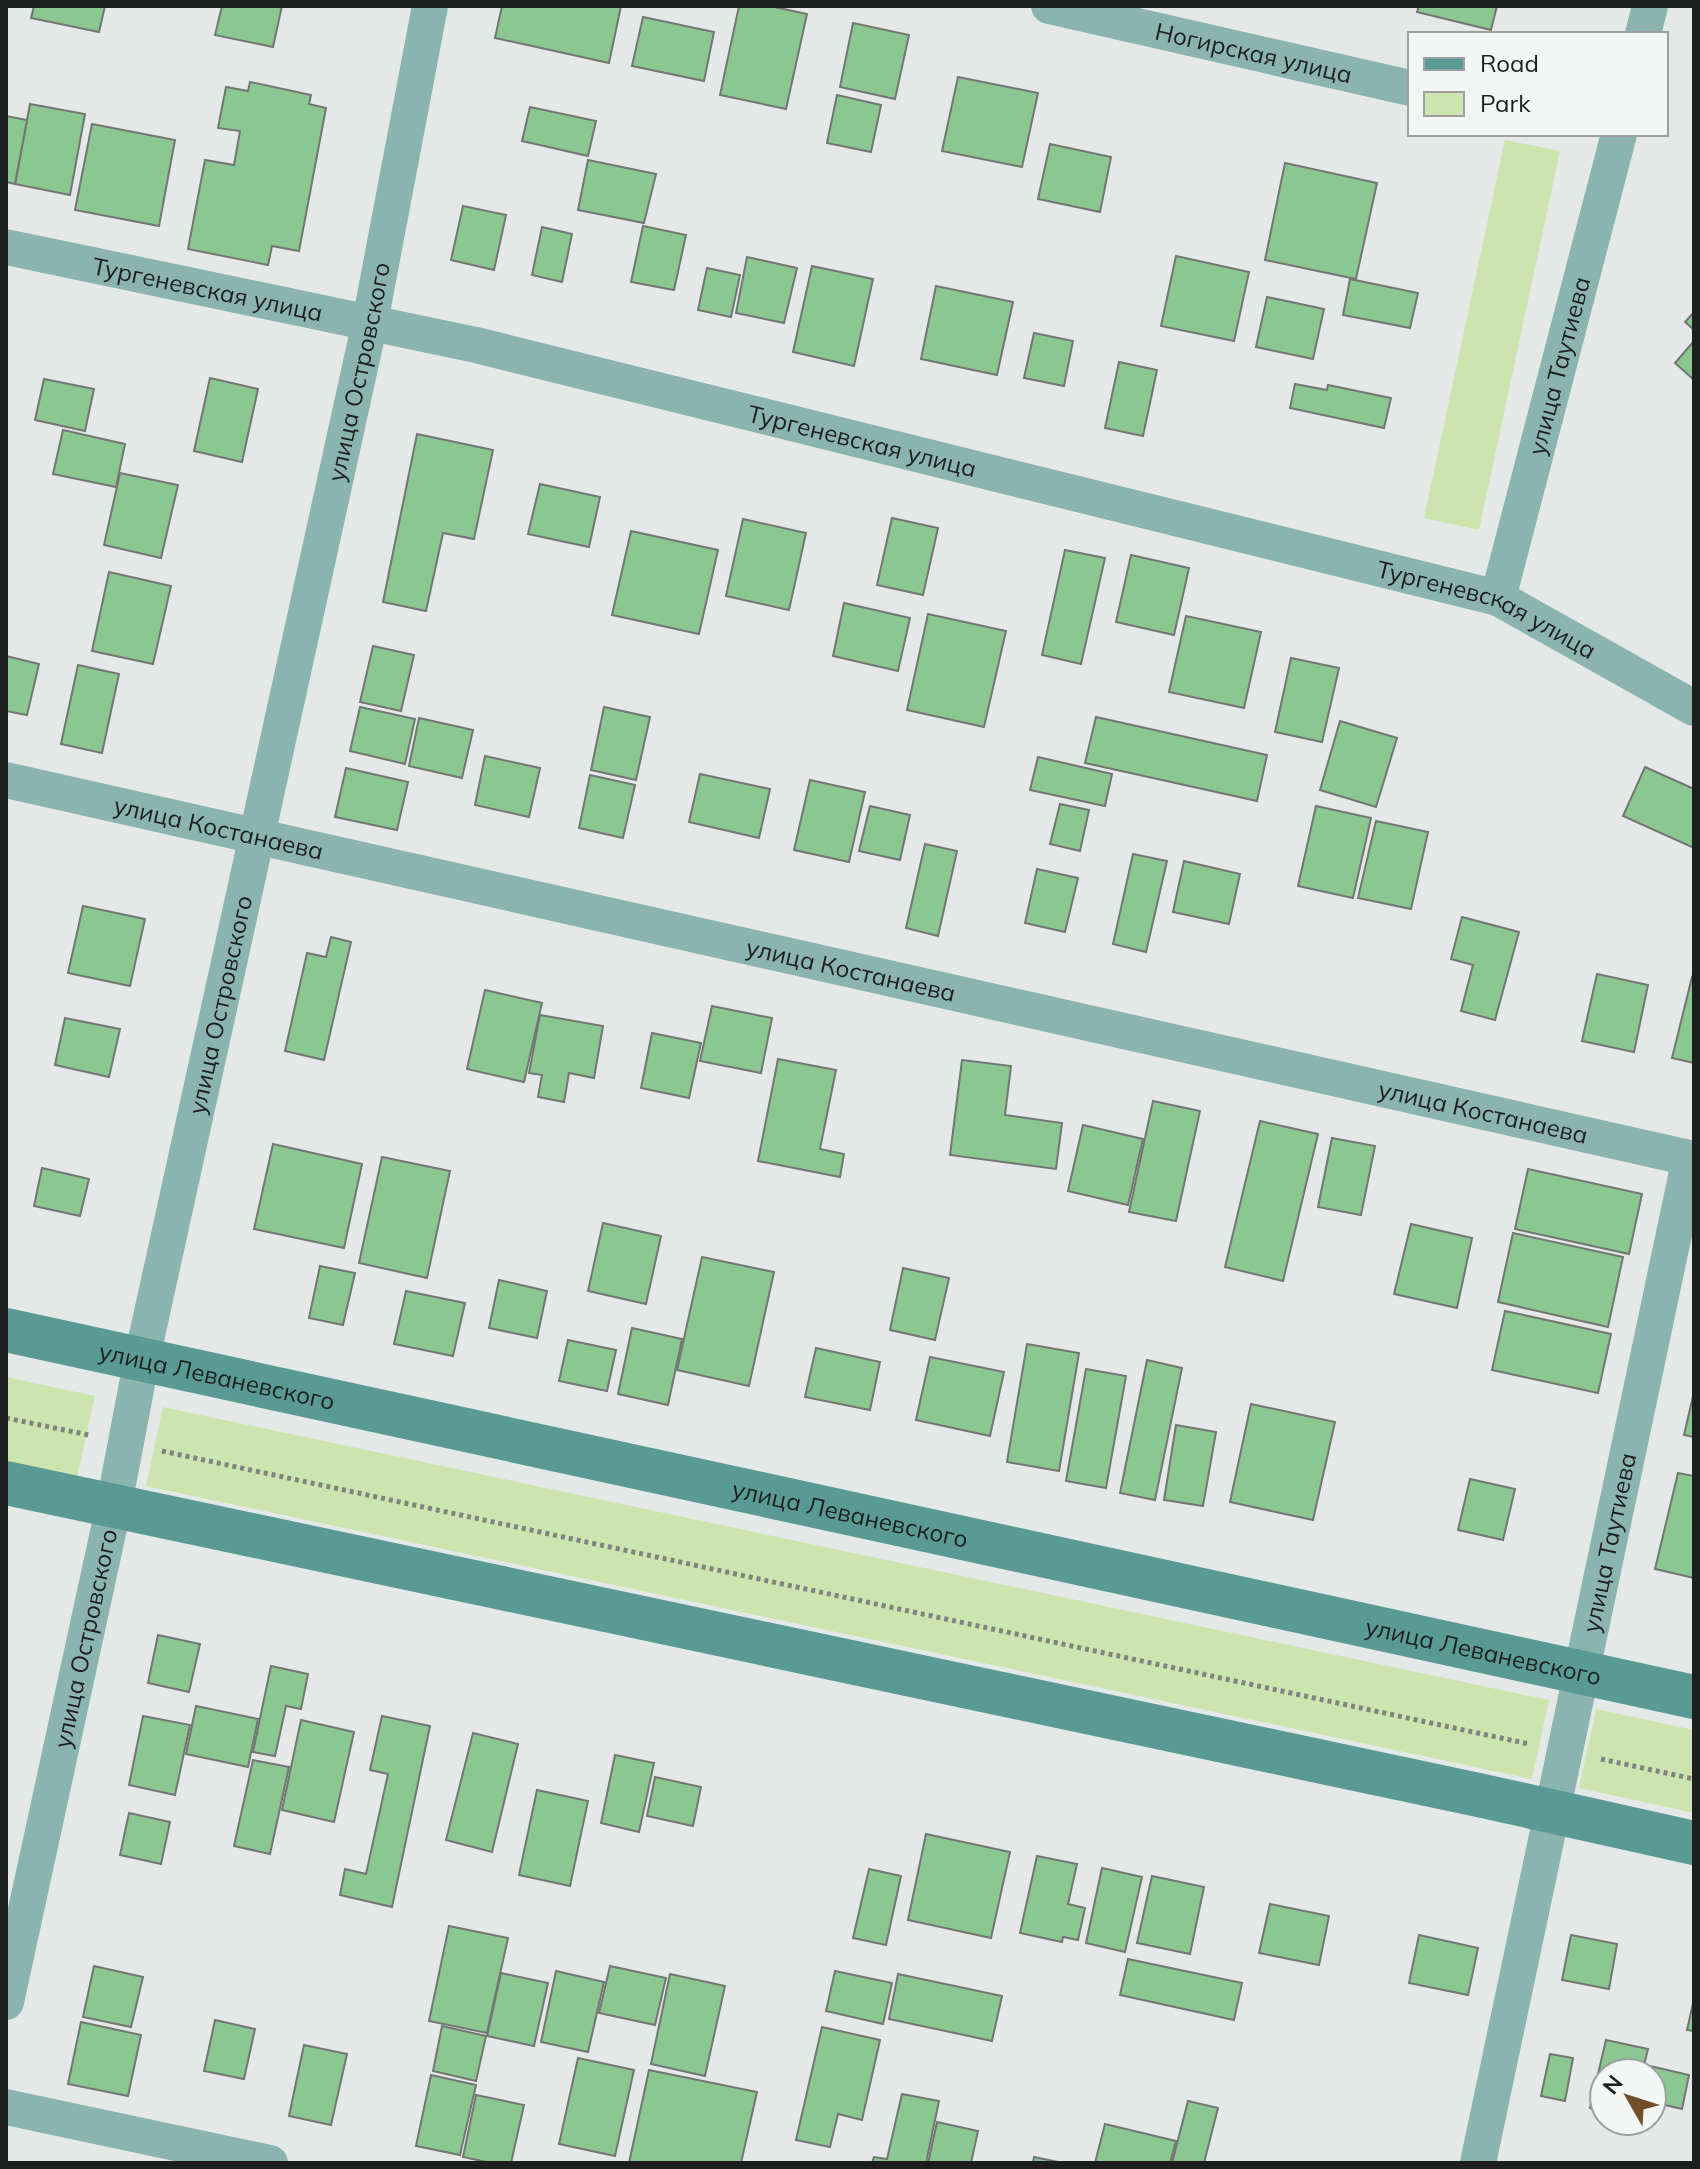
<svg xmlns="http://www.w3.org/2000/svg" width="1700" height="2169" viewBox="0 0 1700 2169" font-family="Mulish,sans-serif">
<rect width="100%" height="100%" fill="#e4e9e7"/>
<g fill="#cce4ae">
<path d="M1505 140 1560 151 1479 530 1424 518Z"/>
<path d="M6 1377 95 1396 77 1477 6 1462Z"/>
<path d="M163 1407 1549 1700 1532 1779 146 1486Z"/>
<path d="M1596 1709 1694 1730V1813L1579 1788Z"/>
</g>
<g fill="#8ac791" stroke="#737673" stroke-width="2">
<path d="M34 6H105L99 32 31 18Z"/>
<path d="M222 6H282L273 47 215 35Z"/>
<path d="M502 6H621L609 63 495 38Z"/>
<path d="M739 6H770L807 14 786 109 720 95Z"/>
<path d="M1419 6H1497L1491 30 1417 12Z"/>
<path d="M643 17 714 32 704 81 632 66Z"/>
<path d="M853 23 909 35 895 99 840 87Z"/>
<path d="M958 77 1038 93 1022 167 942 151Z"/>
<path d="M250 82 311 95 309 104 326 108 299 251 272 246 268 265 188 249 205 160 234 165 240 131 218 128 226 87 248 91Z"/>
<path d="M837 95 881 105 871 152 827 143Z"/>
<path d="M30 104 85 114 70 195 15 184Z"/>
<path d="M530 107 596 121 588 156 522 141Z"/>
<path d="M6 116 27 120 15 184 6 182Z"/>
<path d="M92 124 175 140 159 226 75 210Z"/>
<path d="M1050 144 1111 157 1100 212 1038 199Z"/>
<path d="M588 160 656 174 644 223 578 210Z"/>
<path d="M1285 163 1377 183 1356 279 1265 260Z"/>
<path d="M463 206 506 215 494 270 451 260Z"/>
<path d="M643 226 686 235 674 290 631 282Z"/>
<path d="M542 227 572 234 562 282 532 275Z"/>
<path d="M1176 256 1249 272 1234 341 1161 326Z"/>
<path d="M747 257 797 268 784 323 736 313Z"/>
<path d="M812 266 873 279 854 366 793 352Z"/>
<path d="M707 268 740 275 731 317 698 310Z"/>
<path d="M1350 279 1418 293 1410 328 1343 315Z"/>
<path d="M936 286 1013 302 997 375 921 359Z"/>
<path d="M1267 297 1324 309 1313 359 1256 347Z"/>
<path d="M1694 312V330L1685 322Z"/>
<path d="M1034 333 1073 341 1064 386 1024 378Z"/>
<path d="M1694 341V380L1675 363Z"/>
<path d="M1119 362 1157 370 1143 436 1105 428Z"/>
<path d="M210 378 258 389 242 462 194 451Z"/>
<path d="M44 379 94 389 85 431 35 420Z"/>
<path d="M1295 384 1327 390 1328 385 1391 398 1384 428 1290 408Z"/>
<path d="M63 430 125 444 116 487 53 474Z"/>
<path d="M417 434 493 450 474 539 443 533 426 611 383 602Z"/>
<path d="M120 473 178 485 161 558 104 545Z"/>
<path d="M540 484 600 497 589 547 528 534Z"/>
<path d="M892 518 938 528 923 595 877 585Z"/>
<path d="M743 519 806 533 789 610 726 596Z"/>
<path d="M631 531 718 550 699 634 612 615Z"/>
<path d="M1065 550 1105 558 1081 664 1042 655Z"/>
<path d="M1131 555 1189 568 1174 635 1116 622Z"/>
<path d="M109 572 171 586 153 664 92 651Z"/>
<path d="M844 603 910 618 898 671 833 656Z"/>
<path d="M928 614 1006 631 984 727 907 710Z"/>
<path d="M1186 616 1261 632 1244 708 1169 692Z"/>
<path d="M373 646 414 655 401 711 360 702Z"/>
<path d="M6 656 39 664 27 715 6 711Z"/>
<path d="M1291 658 1339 668 1322 742 1275 732Z"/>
<path d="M78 665 119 674 102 753 61 744Z"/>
<path d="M360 707 415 719 405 764 350 751Z"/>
<path d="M604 707 650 717 636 780 591 770Z"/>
<path d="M1096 717 1267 755 1257 801 1085 763Z"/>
<path d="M419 718 473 730 462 778 409 766Z"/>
<path d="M1340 721 1397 738 1376 807 1320 790Z"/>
<path d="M485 756 540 768 529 817 475 805Z"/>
<path d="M1038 757 1112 774 1105 806 1030 790Z"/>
<path d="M1645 767 1694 789V848L1623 816Z"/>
<path d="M346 768 408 782 397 830 335 817Z"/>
<path d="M700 774 770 789 759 838 689 822Z"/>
<path d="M590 775 635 785 623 838 579 828Z"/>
<path d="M810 780 865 792 849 862 794 850Z"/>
<path d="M1060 804 1089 810 1080 851 1050 844Z"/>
<path d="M870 806 910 815 900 860 859 851Z"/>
<path d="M1316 806 1371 818 1353 898 1298 886Z"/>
<path d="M1376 821 1428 832 1411 909 1358 898Z"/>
<path d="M925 844 957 851 938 936 906 928Z"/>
<path d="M1133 854 1167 861 1146 952 1113 944Z"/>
<path d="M1184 861 1240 874 1229 924 1173 912Z"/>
<path d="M1037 869 1078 878 1065 932 1025 923Z"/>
<path d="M83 906 145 919 130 986 68 973Z"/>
<path d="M1462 917 1519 932 1495 1020 1461 1011 1473 965 1451 959Z"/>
<path d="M331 937 351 942 324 1060 285 1051 307 953 326 957Z"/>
<path d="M1597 974 1648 985 1634 1052 1582 1041Z"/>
<path d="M1692 977 1694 978V1063L1672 1058Z"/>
<path d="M485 990 542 1003 524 1082 467 1069Z"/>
<path d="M712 1006 772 1018 761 1073 700 1061Z"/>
<path d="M540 1015 603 1026 594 1078 569 1073 564 1102 538 1097 542 1075 529 1073Z"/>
<path d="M65 1018 120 1029 109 1077 55 1065Z"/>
<path d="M652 1033 701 1043 689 1098 641 1088Z"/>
<path d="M778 1059 836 1070 820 1149 844 1154 840 1177 758 1161Z"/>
<path d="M962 1060 1011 1066 1005 1115 1062 1123 1056 1169 950 1155Z"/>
<path d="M1153 1101 1200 1111 1176 1221 1129 1212Z"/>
<path d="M1260 1121 1318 1134 1283 1281 1225 1267Z"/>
<path d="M1083 1125 1143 1139 1128 1205 1068 1191Z"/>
<path d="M1332 1138 1375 1146 1361 1215 1318 1207Z"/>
<path d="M273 1144 362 1164 344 1248 254 1229Z"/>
<path d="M382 1157 450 1171 427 1278 359 1263Z"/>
<path d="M42 1168 89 1179 80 1216 34 1206Z"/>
<path d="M1528 1169 1642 1194 1629 1254 1515 1229Z"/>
<path d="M603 1223 661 1236 646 1304 588 1291Z"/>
<path d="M1411 1224 1472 1238 1457 1308 1394 1294Z"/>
<path d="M1513 1233 1623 1257 1608 1327 1498 1302Z"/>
<path d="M702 1257 774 1272 749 1386 677 1370Z"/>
<path d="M320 1266 355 1273 343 1325 309 1318Z"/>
<path d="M903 1268 949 1278 935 1340 890 1330Z"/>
<path d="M499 1280 547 1291 537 1338 489 1328Z"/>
<path d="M406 1291 465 1303 453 1356 394 1344Z"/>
<path d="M1505 1311 1611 1334 1598 1393 1492 1370Z"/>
<path d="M632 1328 682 1339 668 1405 618 1394Z"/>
<path d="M568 1340 616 1350 607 1391 559 1381Z"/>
<path d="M1027 1344 1079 1353 1059 1471 1007 1462Z"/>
<path d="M816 1348 880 1362 870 1410 805 1397Z"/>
<path d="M930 1357 1004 1372 990 1436 916 1420Z"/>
<path d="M1147 1360 1182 1368 1155 1500 1120 1493Z"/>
<path d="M1086 1369 1126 1376 1106 1488 1066 1481Z"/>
<path d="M1694 1392V1437L1684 1435Z"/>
<path d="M1251 1404 1335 1422 1313 1520 1230 1502Z"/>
<path d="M1176 1425 1216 1432 1203 1506 1164 1500Z"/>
<path d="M1678 1473 1694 1476V1578L1655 1569Z"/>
<path d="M1470 1479 1515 1489 1503 1540 1458 1530Z"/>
<path d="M158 1635 200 1644 189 1692 148 1683Z"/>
<path d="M271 1666 308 1674 301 1709 286 1706 275 1756 253 1752Z"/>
<path d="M196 1706 258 1719 248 1767 186 1754Z"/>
<path d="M143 1716 190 1725 175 1795 129 1785Z"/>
<path d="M382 1716 430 1726 392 1907 340 1895 345 1869 366 1874 388 1774 370 1770Z"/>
<path d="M301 1720 354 1732 334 1822 282 1810Z"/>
<path d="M473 1733 518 1744 492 1852 446 1840Z"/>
<path d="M615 1755 654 1763 639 1832 601 1823Z"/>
<path d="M253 1760 289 1767 270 1854 234 1846Z"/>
<path d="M655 1777 701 1787 693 1826 647 1816Z"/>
<path d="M537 1790 588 1801 570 1886 519 1875Z"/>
<path d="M129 1813 170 1822 161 1864 120 1855Z"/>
<path d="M926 1834 1010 1852 991 1938 908 1920Z"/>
<path d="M1037 1856 1077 1864 1068 1904 1085 1908 1078 1940 1063 1937 1062 1942 1020 1933Z"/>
<path d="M1102 1868 1142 1877 1125 1952 1086 1943Z"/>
<path d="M869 1869 901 1876 886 1945 853 1938Z"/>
<path d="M1152 1876 1204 1887 1190 1954 1137 1943Z"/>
<path d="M1270 1904 1329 1916 1319 1965 1259 1953Z"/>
<path d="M449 1926 508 1938 487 2033 429 2021Z"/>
<path d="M1419 1935 1478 1948 1468 1995 1409 1983Z"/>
<path d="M1571 1935 1617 1944 1609 1989 1562 1980Z"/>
<path d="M1128 1959 1242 1983 1234 2020 1120 1995Z"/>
<path d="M94 1966 143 1977 131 2027 83 2017Z"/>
<path d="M610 1966 666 1978 655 2025 599 2013Z"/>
<path d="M556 1971 604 1982 588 2052 541 2042Z"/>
<path d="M835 1971 892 1983 883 2024 826 2011Z"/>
<path d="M501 1973 548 1983 534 2046 487 2036Z"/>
<path d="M670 1974 725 1986 705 2076 651 2064Z"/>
<path d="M898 1974 1002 1996 992 2041 889 2019Z"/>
<path d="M1694 1999V2031L1687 2030Z"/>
<path d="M215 2020 255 2029 244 2079 204 2071Z"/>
<path d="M81 2022 141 2035 128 2096 68 2084Z"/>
<path d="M442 2026 486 2036 476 2081 433 2071Z"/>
<path d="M822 2027 880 2040 862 2120 838 2114 830 2147 796 2140Z"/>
<path d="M1606 2040 1648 2049 1642 2073H1604V2111L1590 2108Z"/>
<path d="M304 2045 347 2054 331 2125 289 2116Z"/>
<path d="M1550 2054 1573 2058 1565 2101 1541 2096Z"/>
<path d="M578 2058 634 2070 615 2156 559 2144Z"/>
<path d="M1650 2066 1689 2075 1682 2109 1652 2102V2073H1648Z"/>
<path d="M649 2070 757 2092 741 2163H629Z"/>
<path d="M431 2075 476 2085 460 2155 416 2146Z"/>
<path d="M902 2094 939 2101 926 2163H872L874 2157 887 2159Z"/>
<path d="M476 2095 524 2105 511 2163H491L463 2157Z"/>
<path d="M1188 2101 1218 2108 1204 2163H1172Z"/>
<path d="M937 2122 978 2131 971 2163H928Z"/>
<path d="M1105 2124 1176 2141 1170 2163H1095Z"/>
<path d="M1034 2157 1063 2163H1033Z"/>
</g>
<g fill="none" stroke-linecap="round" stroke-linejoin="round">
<g stroke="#7f8381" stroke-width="5" stroke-dasharray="4 4" stroke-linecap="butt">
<path d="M6 1418 89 1435"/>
<path d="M162 1451 1529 1744"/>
<path d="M1601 1759 1694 1779"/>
</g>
<g stroke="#8bb4b0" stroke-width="36">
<path id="s1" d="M1049 6 1410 88"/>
<path d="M1643 34 1650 6"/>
<path id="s2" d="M6 247 476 345 1498 598 1694 708"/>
<path id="s3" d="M1498 598 1619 134"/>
<path id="s4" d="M6 780 1694 1159"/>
<path id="s5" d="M6 2002 114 1505 142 1358 370 322 430 6"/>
<path d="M6 2107 270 2163"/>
<path id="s6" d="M1478 2163 1690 1158"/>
</g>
<g stroke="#5a9a94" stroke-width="44">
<path id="s7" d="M6 1330 1694 1697"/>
<path d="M6 1483 1483 1796 1694 1843"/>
</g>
</g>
<g text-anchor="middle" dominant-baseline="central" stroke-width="6" stroke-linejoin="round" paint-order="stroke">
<g font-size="24" fill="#1d1f1e" stroke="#f2f6f4">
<text stroke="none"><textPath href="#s1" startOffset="210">Ногирская улица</textPath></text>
<text stroke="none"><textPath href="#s2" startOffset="206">Тургеневская улица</textPath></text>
<text stroke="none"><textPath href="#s3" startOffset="240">улица Таутиева</textPath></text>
<text stroke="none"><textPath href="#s5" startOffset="1668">улица Островского</textPath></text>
<text stroke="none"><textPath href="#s2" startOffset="878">Тургеневская улица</textPath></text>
<text stroke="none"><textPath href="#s2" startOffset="1526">Тургеневская улица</textPath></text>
<text stroke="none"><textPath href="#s4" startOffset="218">улица Костанаева</textPath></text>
<text stroke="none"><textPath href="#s4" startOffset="866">улица Костанаева</textPath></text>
<text stroke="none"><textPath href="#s5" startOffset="1020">улица Островского</textPath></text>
<text stroke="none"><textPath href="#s4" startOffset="1514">улица Костанаева</textPath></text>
<text stroke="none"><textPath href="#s7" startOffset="216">улица Леваневского</textPath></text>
<text stroke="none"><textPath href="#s7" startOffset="864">улица Леваневского</textPath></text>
<text stroke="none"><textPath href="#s6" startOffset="634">улица Таутиева</textPath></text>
<text stroke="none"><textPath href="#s5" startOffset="372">улица Островского</textPath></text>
<text stroke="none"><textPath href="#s7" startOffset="1512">улица Леваневского</textPath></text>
</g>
</g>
<rect width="1700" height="2169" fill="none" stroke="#1d1f1e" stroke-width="16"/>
<rect x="1408" y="32" width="260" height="104" fill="#f2f6f4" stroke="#9da09e" stroke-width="2"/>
<rect x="1424" y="58" width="40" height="12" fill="#5a9a94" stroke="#9da09e" stroke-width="2"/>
<text x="1480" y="72" font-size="24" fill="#1d1f1e">Road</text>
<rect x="1424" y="92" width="40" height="24" fill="#cce4ae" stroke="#9da09e" stroke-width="2"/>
<text x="1480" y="112" font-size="24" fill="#1d1f1e">Park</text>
<g transform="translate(1628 2097) rotate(309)"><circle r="38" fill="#f2f6f4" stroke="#9da09e" stroke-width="2"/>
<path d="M0-6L14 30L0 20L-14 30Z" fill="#724f28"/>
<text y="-12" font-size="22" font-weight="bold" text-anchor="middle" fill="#1d1f1e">N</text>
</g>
</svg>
